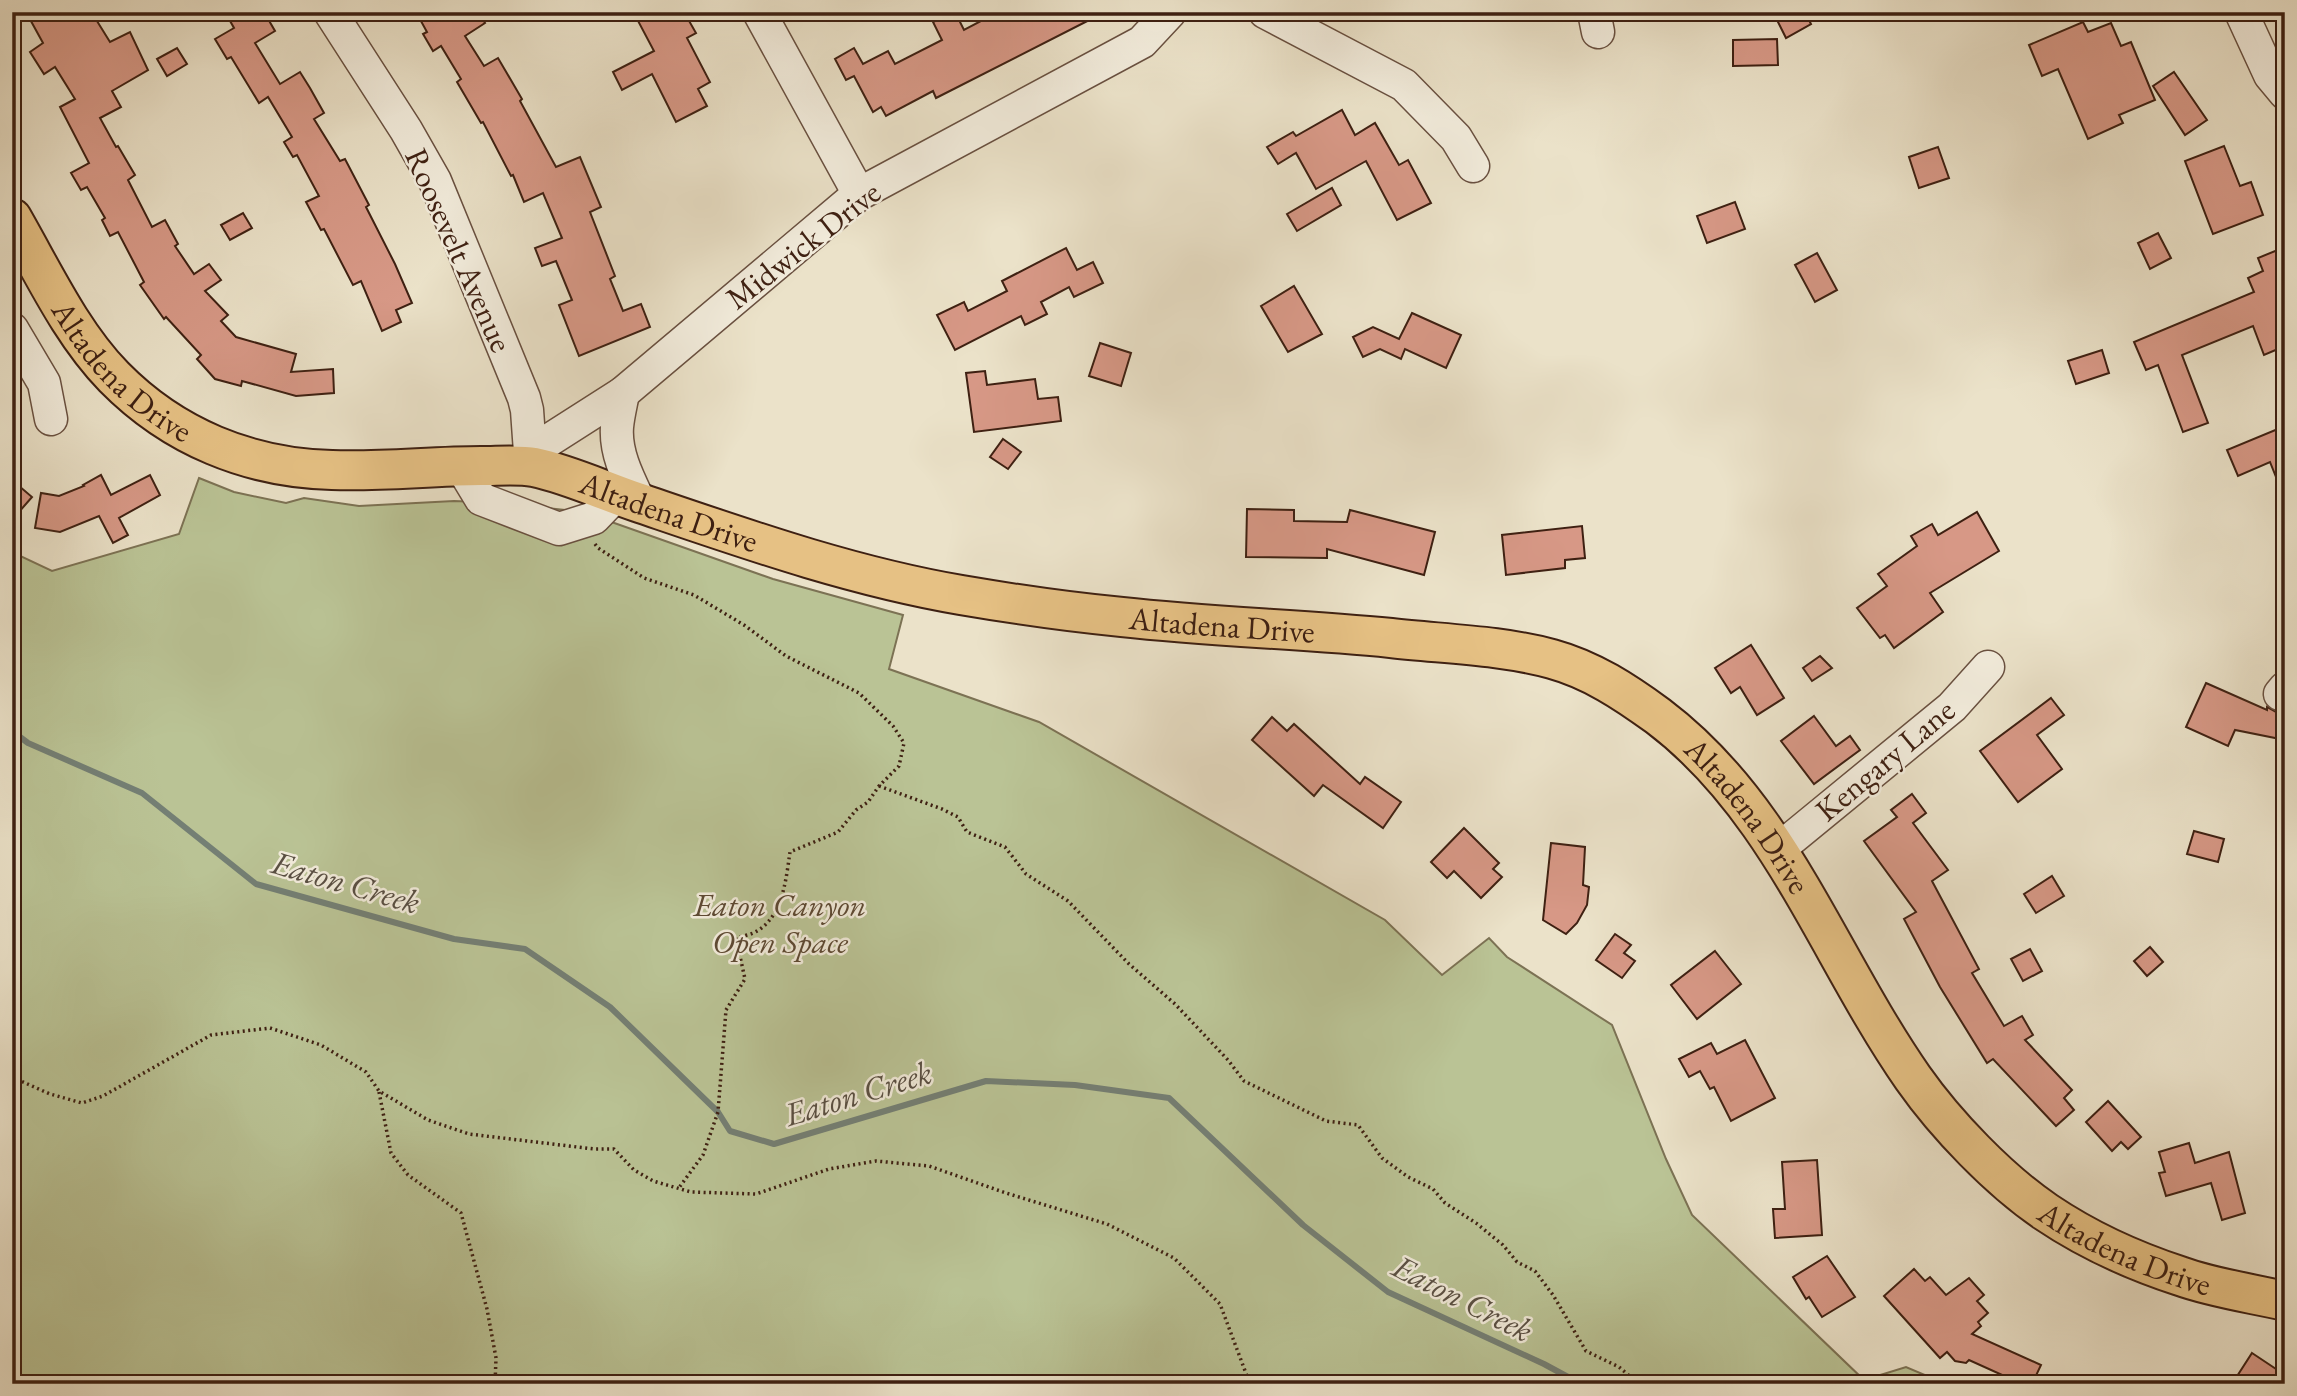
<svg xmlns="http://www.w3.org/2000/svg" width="2297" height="1396" viewBox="0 0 2297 1396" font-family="'EB Garamond',serif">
<rect width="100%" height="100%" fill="#ebe2c9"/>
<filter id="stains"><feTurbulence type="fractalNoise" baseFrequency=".00286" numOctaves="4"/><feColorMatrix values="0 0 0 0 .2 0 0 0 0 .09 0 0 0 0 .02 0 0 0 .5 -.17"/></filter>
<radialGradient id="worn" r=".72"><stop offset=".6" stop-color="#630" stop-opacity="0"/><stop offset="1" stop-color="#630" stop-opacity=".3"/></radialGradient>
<path fill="#bac395" stroke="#7c7254" stroke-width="2" d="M199 478 234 492 286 503 304 498 359 506 454 501 502 503 565 510 603 519 773 579 903 615 889 669 1039 722 1385 920 1442 975 1489 938 1507 957 1612 1025 1666 1159 1692 1215 1864 1380 1906 1367 1946 1384H12V552L52 571 179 534Z"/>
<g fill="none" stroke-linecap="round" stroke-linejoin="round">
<path stroke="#747f74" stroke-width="6" d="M12 731 28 743 142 793 256 884 454 939 525 949 610 1007 718 1112 730 1131 774 1144 986 1081 1075 1085 1169 1098 1303 1225 1388 1292 1544 1364 1581 1384"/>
</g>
<g fill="#d79886" stroke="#3e2012" stroke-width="2">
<path d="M26 12 92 13 110 42 130 32 148 70 112 91 121 107 100 118 116 147 118 146 135 175 128 180 152 227 165 220 178 244 175 246 194 274 209 264 221 280 205 291 228 315 221 321 236 337 296 354 291 372 333 369 334 393 296 396 242 381 241 386 215 379 197 359 201 355 166 317 164 319 140 285 144 282 118 232 110 236 102 220 105 218 87 187 81 190 71 173 89 163 60 107 75 99 55 67 44 74 30 52 43 43Z"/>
<path d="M225 12H264L275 31 255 43 280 84 300 72 310 88 324 113 314 119 340 161 345 159 369 205 366 207 395 264 412 303 396 310 401 322 382 331 361 281 353 285 324 229 321 230 306 202 319 196 297 155 293 157 284 142 292 137 268 97 259 103 231 57 227 59 215 39 234 28Z"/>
<path d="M416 12H478L485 23 465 36 484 66 498 58 522 99 520 101 556 167 580 157 601 207 590 212 615 276 610 279 623 311 641 304 650 327 579 356 559 305 572 300 556 261 542 266 535 248 562 238 543 193 524 202 513 175 511 176 483 122 481 123 457 82 461 79 441 46 433 51 423 34 427 32Z"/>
<path d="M649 12H684L696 33 687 38 710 82 698 89 707 106 676 122 652 74 622 90 613 72 654 51 637 19Z"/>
<path d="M953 12H955L964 30 998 12H1105L936 98 933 91 886 116 881 107 873 112 854 76 846 80 835 59 854 48 863 64 888 51 895 64 942 40 933 22Z"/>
<path d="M1773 12H1805L1811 24 1786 38Z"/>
<path d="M2083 22 2088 32 2111 23 2121 46 2131 42 2155 100 2119 115 2123 123 2088 139 2058 69 2042 76 2029 45Z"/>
<path d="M1777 39 1778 65 1733 66V40Z"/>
<path d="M177 48 187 64 167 76 157 59Z"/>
<path d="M2174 72 2207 120 2185 135 2153 86Z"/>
<path d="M1342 110 1355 135 1375 123 1399 165 1408 160 1431 203 1397 220 1366 161 1316 189 1296 153 1278 164 1267 147 1293 132 1296 136Z"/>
<path d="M2224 146 2240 186 2251 182 2263 215 2213 234 2185 161Z"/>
<path d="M1938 147 1949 178 1919 188 1909 157Z"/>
<path d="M1332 188 1341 205 1297 231 1287 214Z"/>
<path d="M1735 202 1745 229 1707 243 1697 216Z"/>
<path d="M243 213 252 228 230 240 221 225Z"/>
<path d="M2158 233 2171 258 2150 269 2138 243Z"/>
<path d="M2285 247V346L2264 355 2253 326 2182 355 2208 423 2183 432 2158 365 2146 370 2134 342 2254 292 2248 278 2263 271 2258 258Z"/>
<path d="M1066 248 1077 270 1093 262 1103 283 1074 297 1069 287 1041 302 1047 314 1025 325 1021 316 955 350 937 315 964 302 968 311 1007 291 1002 281Z"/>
<path d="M1817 253 1837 290 1815 302 1795 265Z"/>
<path d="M1294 286 1322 334 1288 352 1261 306Z"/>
<path d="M1412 313 1461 335 1446 368 1405 349 1401 359 1380 349 1363 357 1353 337 1373 327 1399 339Z"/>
<path d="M1100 343 1131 353 1121 386 1089 376Z"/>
<path d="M2102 350 2109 373 2076 384 2068 361Z"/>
<path d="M985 371 987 385 1035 379 1038 399 1058 397 1061 421 974 432 966 373Z"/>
<path d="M2285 426V497H2284L2270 462 2238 476 2227 450Z"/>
<path d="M1003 439 1021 452 1008 469 990 457Z"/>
<path d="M101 475 111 495 150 475 160 495 119 518 128 535 113 543 99 516 60 532 35 528 41 493 59 496 84 486 83 485Z"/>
<path d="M12 480 32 497 12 520Z"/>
<path d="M1247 509 1294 510V521L1347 522 1350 510 1435 532 1424 575 1327 549V558L1246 557Z"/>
<path d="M1977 512 1999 551 1930 593 1943 612 1894 648 1885 635 1880 638 1857 608 1887 586 1878 574 1917 546 1911 536 1932 524 1938 535Z"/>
<path d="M1582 526 1585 558 1565 560V568L1506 575 1502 535Z"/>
<path d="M1751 645 1784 698 1757 715 1740 687 1731 693 1715 668Z"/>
<path d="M1820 656 1832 668 1812 681 1803 668Z"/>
<path d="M2206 683 2267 710V707L2276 712 2285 711V740L2235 730 2228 746 2186 727Z"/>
<path d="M2051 698 2064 715 2037 735 2062 769 2018 802 1980 751Z"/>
<path d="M1814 716 1836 746 1850 736 1860 750 1814 784 1781 741Z"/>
<path d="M1272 717 1287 731 1294 724 1360 784 1365 777 1401 802 1383 828 1323 785 1314 796 1252 740Z"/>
<path d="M1912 794 1926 813 1913 823 1948 870 1932 881 1979 969 1972 973 2004 1026 2022 1016 2033 1035 2025 1040 2072 1090 2064 1098 2074 1110 2056 1126 1993 1059 1987 1063 1940 987 1904 919 1916 912 1864 841 1897 817 1891 810Z"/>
<path d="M1464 828 1499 863 1493 869 1502 877 1481 898 1454 871 1447 878 1431 862Z"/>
<path d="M2194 831 2224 839 2218 862 2187 854Z"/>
<path d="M1551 843 1585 847 1583 885 1589 887 1587 905 1577 923 1566 934 1543 920Z"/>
<path d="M2052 876 2064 896 2036 913 2024 894Z"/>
<path d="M1615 934 1631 945 1624 953 1635 961 1622 978 1596 960Z"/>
<path d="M2150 947 2163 962 2147 976 2134 961Z"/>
<path d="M2030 949 2042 971 2023 981 2011 959Z"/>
<path d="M1715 951 1741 984 1697 1019 1671 985Z"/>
<path d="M1745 1040 1775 1098 1731 1121 1714 1087 1710 1089 1700 1071 1689 1077 1679 1059 1711 1043 1717 1054Z"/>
<path d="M2108 1101 2141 1137 2128 1149 2121 1142 2112 1151 2086 1122Z"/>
<path d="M2189 1143 2195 1163 2229 1152 2245 1213 2222 1220 2211 1183 2166 1196 2159 1173 2165 1172 2159 1152Z"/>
<path d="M1817 1160 1822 1235 1775 1238 1773 1209H1785L1782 1162Z"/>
<path d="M1827 1256 1855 1297 1822 1317 1809 1297 1806 1299 1793 1277Z"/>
<path d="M1914 1269 1925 1281 1930 1277 1946 1295 1969 1278 1984 1295 1977 1301 1988 1313 1978 1322 1981 1326 1972 1334 2041 1365 2032 1384H2022L1969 1360 1966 1363 1955 1361 1947 1352 1940 1358 1884 1296Z"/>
<path d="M2252 1353 2285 1375V1384H2232Z"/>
</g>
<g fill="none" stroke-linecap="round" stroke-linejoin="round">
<g stroke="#695040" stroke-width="35">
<g id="minor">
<path d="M330 12 406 130 435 181 524 398 527 410 531 466"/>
<path d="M759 12 859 194"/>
<path d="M1265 12 1404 85 1456 138 1473 166"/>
<path d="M1594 12 1598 32"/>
<path d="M2241 12 2270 75 2285 93"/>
<path d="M12 329 44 383 51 419"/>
<path d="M623 393C621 404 618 416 617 427 615 454 629 480 640 503"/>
<path d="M461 466 481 499 559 529 594 518 616 495"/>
<path d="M531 466 540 446 623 393 859 194 1142 42 1170 12"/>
<path d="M2280 694 2285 688"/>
<path d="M1779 849 1952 707 1988 667"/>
</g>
</g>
<g stroke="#3e2012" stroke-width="42">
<g id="major">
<path id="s1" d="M12 218C43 272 71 333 114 377 173 437 249 468 332 470 381 472 431 466 481 466 498 466 518 464 534 467 568 474 604 491 637 502 743 538 850 576 961 595 1014 604 1068 612 1122 617 1211 627 1302 629 1391 638 1444 644 1501 645 1552 659 1592 670 1625 692 1658 716 1780 808 1828 956 1913 1078 1946 1125 1999 1180 2046 1212 2086 1239 2134 1261 2180 1276 2213 1288 2250 1293 2285 1301"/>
</g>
</g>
<g stroke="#3e2012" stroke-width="3.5" stroke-dasharray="2 3.5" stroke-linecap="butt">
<path d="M595 544 598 548 644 578 694 595 744 625 786 656 859 693 893 726 904 743 899 766 879 786 868 802 856 810 838 832 790 852C786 879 783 916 757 931 751 935 742 936 736 938L745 979 726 1010 718 1112 703 1155 678 1189"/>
<path d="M879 786 942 809 958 817 967 832 1005 847 1026 874 1068 901 1129 964 1175 1004 1228 1060 1244 1081 1326 1121 1358 1125 1382 1158 1408 1177 1433 1189 1445 1203 1476 1223 1503 1245 1517 1262 1535 1271 1553 1295 1586 1351 1619 1367 1639 1384"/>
<path d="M12 1077 50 1094 82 1103 103 1096 211 1035 270 1028 321 1045 366 1072 379 1091 428 1120 469 1134 594 1149H614L634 1170 653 1181 691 1192 756 1194 829 1169 876 1161 929 1166 1006 1193 1107 1224 1174 1258 1220 1304 1250 1384"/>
<path d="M379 1092 391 1153 408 1175 461 1213 487 1309 496 1358 495 1384"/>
</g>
<use href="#minor" stroke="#f2ecdc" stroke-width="32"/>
<use href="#major" stroke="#e6c184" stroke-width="38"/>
</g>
<g text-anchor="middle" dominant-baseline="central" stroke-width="5" stroke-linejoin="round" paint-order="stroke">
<g font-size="32" fill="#3e2012" stroke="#f2ecdc">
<text transform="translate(803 245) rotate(-38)">Midwick Drive</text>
<text transform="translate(459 250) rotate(66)">Roosevelt Avenue</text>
<text stroke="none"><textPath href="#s1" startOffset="191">Altadena Drive</textPath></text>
<text stroke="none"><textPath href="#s1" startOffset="777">Altadena Drive</textPath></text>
<text stroke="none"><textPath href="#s1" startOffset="1344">Altadena Drive</textPath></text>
<text transform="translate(1885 760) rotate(-40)">Kengary Lane</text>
<text stroke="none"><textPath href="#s1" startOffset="1932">Altadena Drive</textPath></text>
<text stroke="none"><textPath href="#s1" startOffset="2520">Altadena Drive</textPath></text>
</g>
<g font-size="32" font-style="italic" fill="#5d4933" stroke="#f2ecdc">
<text x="780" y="905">Eaton Canyon<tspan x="780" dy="37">Open Space</tspan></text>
</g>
<g font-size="33" font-style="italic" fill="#594f43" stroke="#f2ecdc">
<text transform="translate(346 882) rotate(16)">Eaton Creek</text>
<text transform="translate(858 1093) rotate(-17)">Eaton Creek</text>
<text transform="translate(1463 1298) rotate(27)">Eaton Creek</text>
</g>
</g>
<rect width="2297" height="1396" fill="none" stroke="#ebe2c9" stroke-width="42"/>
<rect x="14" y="14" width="2269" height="1368" fill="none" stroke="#3e2012" stroke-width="3.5"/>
<rect x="21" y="21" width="2255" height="1354" fill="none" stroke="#3e2012" stroke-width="2"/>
<rect width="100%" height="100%" filter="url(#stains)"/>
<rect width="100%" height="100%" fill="url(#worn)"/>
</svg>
